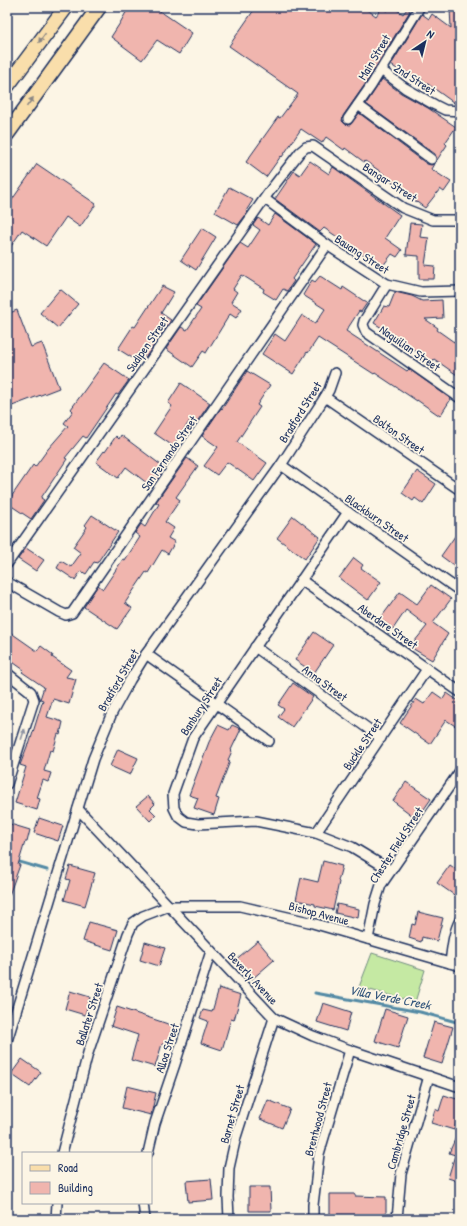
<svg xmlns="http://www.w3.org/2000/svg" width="467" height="1226" viewBox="0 0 467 1226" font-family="'Patrick Hand',sans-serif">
<rect width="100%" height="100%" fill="#fcf5e5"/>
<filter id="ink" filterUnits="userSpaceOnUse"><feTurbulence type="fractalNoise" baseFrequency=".025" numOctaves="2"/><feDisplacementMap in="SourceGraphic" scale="8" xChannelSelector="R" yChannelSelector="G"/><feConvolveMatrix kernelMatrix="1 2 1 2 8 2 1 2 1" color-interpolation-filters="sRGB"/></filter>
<g filter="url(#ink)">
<path fill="#c5e9a3" stroke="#708c80" d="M372 953 425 970 415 1002 359 987Z"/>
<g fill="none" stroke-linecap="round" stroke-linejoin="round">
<g stroke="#538aa5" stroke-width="3">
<path d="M16 861 47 870"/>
<path d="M315 993 420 1012 460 1023"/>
</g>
</g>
<g fill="#f0b5ae" stroke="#1b2f5e">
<path d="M129 7H154L192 33 179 54 157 40 142 60 111 37 120 23Z"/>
<path d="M256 7H363L376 16 382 8 387 11 390 7H393L403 14 407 9 410 11 366 83 343 116 342 121 345 124 350 125 359 113 427 164 431 165 434 164 431 169 451 182 444 192 440 189 425 208 414 200 416 198 383 176 384 174 365 161 364 162 345 148 344 150 326 137 322 143 301 129 282 157 281 156 266 177 246 162 278 117 280 118 298 94 229 46Z"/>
<path d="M460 8V105H457L418 77 417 79 404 71 403 73 391 65 422 14 429 19 432 14 451 28 450 9Z"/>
<path d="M382 79 401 93 428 108 456 127 445 143 447 145 437 160 435 154 366 104Z"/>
<path d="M310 161 329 174 333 167 400 215 385 238 402 250 397 257 392 254 382 267 324 228 320 232 275 199 294 171 300 175Z"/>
<path d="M37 164 96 204 80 227 66 217 46 246 22 230 7 252V207Z"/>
<path d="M229 187 253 200 246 211 248 212 238 225 215 212Z"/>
<path d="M275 214 316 244 292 279 294 281 287 291 283 289 276 300 263 292 264 289 242 275 233 289 237 292 231 302 242 309 236 318 230 314 206 353 203 351 192 367 166 349 181 327 187 330 201 309 196 306 240 243 248 248 260 230 253 225 258 218 268 225Z"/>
<path d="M410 223 422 224 420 237 429 238 425 265 435 266 434 279H419V256L406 255Z"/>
<path d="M202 228 216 237 196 270 181 260Z"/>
<path d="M320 276 342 290 343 287 367 303 361 312 359 311 346 331 407 371 409 369 451 399 440 416 417 400V401L375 373 374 374 318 338 308 353 307 352 293 374 262 354 275 334 285 341 302 315 315 324 325 309 303 295 312 280 315 282Z"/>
<path d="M162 286 174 292 161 313 171 320 146 357 139 352 134 359 118 349 133 326 135 327Z"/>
<path d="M60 289 78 304 58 328 40 313Z"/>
<path d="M395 292 412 296 422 301 442 300 443 318 425 319 438 328 437 330 454 342 460 333V377L434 359 432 362 408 346 409 345 374 323 384 306 389 307Z"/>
<path d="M17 310 31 347 42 343 59 388 7 408V314Z"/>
<path d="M104 363 129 380 118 395 116 394 86 438 83 436 65 458 67 459 41 498 44 500 31 519 7 503 33 465 35 467 48 449 68 426 64 423 73 411 71 409Z"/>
<path d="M247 371 270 385 257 405 260 407 237 442 267 463 254 481 227 462 217 475 204 466 218 447 202 436 221 408 222 409Z"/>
<path d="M181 383 210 403 196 423 191 419 173 446 154 433 172 406 168 403Z"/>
<path d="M121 435 165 468 152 487 126 467 118 478 96 462 104 451 105 452 116 436 119 439Z"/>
<path d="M187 458 198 466 176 497 180 500 165 522 174 528 168 538 175 542 168 554 162 550 148 573 146 572 125 603 132 608 117 629 84 607 98 585 103 589 123 559 125 560 140 537 135 533 141 524 145 527 159 504 156 502Z"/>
<path d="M417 471 436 484 423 504 415 498 413 501 402 493Z"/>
<path d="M92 515 118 532 97 563 94 562 86 574 81 571 75 580 57 568 61 561 71 567 81 553 73 547 87 527 85 525Z"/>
<path d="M293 516 320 537 305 559 277 538Z"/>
<path d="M460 529V570L441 556Z"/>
<path d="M26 548 44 560 36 571 18 559Z"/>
<path d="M354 558 363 565 361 568 381 582 368 600 339 578Z"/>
<path d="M431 585 451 599 433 623 448 634 432 660 410 647 427 626 406 610 393 629 380 619 400 592 417 604Z"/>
<path d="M7 630 37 651 41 646 53 655 52 657 71 670 66 677 76 679 69 704 53 699 47 717 63 722 60 735 58 734 53 751 50 750 44 771 51 773 48 782 43 780 37 798 40 799 37 810 15 803 26 767 20 765 28 744 29 745 43 700 40 699 44 687 22 672 24 670 7 658Z"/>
<path d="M314 632 333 645 314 673 295 660Z"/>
<path d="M293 683 313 697 292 727 278 717 284 709 278 705Z"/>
<path d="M433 692 443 699 447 693 460 702V729L446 720 430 744 400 723 416 699 424 704Z"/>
<path d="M218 725 229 730 232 725 241 729 231 750 232 751 228 760 230 761 216 798 219 799 214 815 194 808 198 798 189 795 209 742Z"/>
<path d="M118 749 138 758 130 775 110 766Z"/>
<path d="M406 782 431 799 417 819 393 801Z"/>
<path d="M148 796 155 804 150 809 156 815 150 821 136 806Z"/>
<path d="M39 818 63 826 58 841 34 833Z"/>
<path d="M7 823 30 830 27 842H25L18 865H20L8 898H7Z"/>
<path d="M323 861 342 866 338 881 339 882 333 910 315 906V904L296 900 301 878 318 882Z"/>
<path d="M450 865 460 872V899L437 883Z"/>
<path d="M70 866 95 873 85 906 64 900 70 880 66 879Z"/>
<path d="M337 904 359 909 358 918 335 913Z"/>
<path d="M418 912 443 918 437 941 422 937 421 942 409 938 412 924 415 925Z"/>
<path d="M89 922 118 930 112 950 83 941Z"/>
<path d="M258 941 274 960 251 980 234 961Z"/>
<path d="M145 942 165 948 159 966 140 960Z"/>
<path d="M219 988 241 995 234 1020 231 1019 222 1050 201 1043 208 1021 200 1018 203 1010 212 1012Z"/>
<path d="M70 991 90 997 85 1015 65 1009Z"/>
<path d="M323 1003 351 1012 346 1031 317 1022Z"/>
<path d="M117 1007 174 1026 168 1046 162 1044 155 1067 131 1060 138 1035 111 1026Z"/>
<path d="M385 1009 408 1016 398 1048 375 1041Z"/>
<path d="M434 1022 453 1027 442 1064 423 1058Z"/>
<path d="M22 1059 41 1072 30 1087 11 1074Z"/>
<path d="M127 1086 156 1093 151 1115 122 1108Z"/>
<path d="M444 1095 460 1100V1112L454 1130 431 1123 435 1109 439 1111Z"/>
<path d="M268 1100 290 1109 282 1128 260 1119Z"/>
<path d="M460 1128V1182L448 1178 455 1155 449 1153Z"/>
<path d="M211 1179 213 1200 188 1202 186 1181Z"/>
<path d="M249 1187H270L271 1211H249Z"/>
<path d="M330 1194H355V1196L386 1197V1219H361V1216L330 1215Z"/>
</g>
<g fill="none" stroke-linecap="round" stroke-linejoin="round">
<g stroke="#1b2f5e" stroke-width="12">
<g id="street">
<path d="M381 70 405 88 435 105 445 110 460 111"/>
<path d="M358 105 431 159"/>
<path d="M348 119 371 86 419 8 420 7"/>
<path d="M265 199 327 245 387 284 421 292 460 291"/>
<path d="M387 284 364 321 363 325 366 332 460 398"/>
<path d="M325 397 460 490"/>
<path d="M281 465 460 591"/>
<path d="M348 512 193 738 173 794 174 808 178 816 186 822 198 824 256 821 316 833 352 847 390 870"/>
<path d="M7 564 269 192 300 152 306 147 313 146 403 208 433 220H460"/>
<path d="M301 580 460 692"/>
<path d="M7 582 59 612 66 615 72 613 327 245"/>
<path d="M255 647 381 738"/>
<path d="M146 654 269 741"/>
<path d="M7 673 31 692 34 700 7 784"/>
<path d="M78 809 274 1018 313 1036 350 1050 460 1087"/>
<path d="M316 833 427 669"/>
<path d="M368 939 375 904 381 885 460 771"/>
<path d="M450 963C452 948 453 933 460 920"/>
<path d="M7 1041 93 759 112 713 130 680 146 654 281 465 325 397 329 390 335 373"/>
<path d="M62 1153 88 1053 128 934 133 923 143 916 169 906H240L309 922 460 966"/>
<path d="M148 1153 155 1123 175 1064 211 951"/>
<path d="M143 1203 145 1219"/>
<path d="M56 1219 57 1203"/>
<path d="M229 1219 228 1197 229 1168 236 1137 274 1018"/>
<path d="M313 1219V1205L319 1154 350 1050"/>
<path d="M397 1219 401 1174 429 1076"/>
</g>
</g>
<g stroke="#1b2f5e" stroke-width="17">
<g id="primary">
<path d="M7 86 66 7"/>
<path d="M7 134 99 7"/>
</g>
</g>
<use href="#street" stroke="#fcf5e5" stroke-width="9"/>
<use href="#primary" stroke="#f9deab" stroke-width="14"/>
</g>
<defs><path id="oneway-solid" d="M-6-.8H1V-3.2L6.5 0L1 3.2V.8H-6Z"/></defs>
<g fill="#8a8684">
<use href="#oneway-solid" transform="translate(42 38) rotate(126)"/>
<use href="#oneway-solid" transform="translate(30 102) rotate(-54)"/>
</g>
<use fill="#8c92a2" href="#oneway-solid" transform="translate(23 734) rotate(-72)"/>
</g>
<g text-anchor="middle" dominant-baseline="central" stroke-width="3.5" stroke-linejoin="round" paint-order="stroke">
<g font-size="12" fill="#1b2f5e" stroke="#fcf5e5">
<text transform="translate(374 57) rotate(-59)">Main Street</text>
<text transform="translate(415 79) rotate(33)">2nd Street</text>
<text transform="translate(390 182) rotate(33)">Bangar Street</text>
<text transform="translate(362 254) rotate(33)">Bauang Street</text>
<text transform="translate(147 344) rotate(-55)">Sudipen Street</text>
<text transform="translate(410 348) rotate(35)">Naguilian Street</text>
<text transform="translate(300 412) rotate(-58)">Bradford Street</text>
<text transform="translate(399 434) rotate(35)">Bolton Street</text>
<text transform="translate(169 453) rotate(-55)">San Fernando Street</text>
<text transform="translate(377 518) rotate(35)">Blackburn Street</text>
<text transform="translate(388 626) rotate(35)">Aberdare Street</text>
<text transform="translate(118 680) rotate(-60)">Bradford Street</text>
<text transform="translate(325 683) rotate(36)">Anna Street</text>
<text transform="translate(201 706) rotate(-57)">Banbury Street</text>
<text transform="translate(362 744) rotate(-56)">Buckle Street</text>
<text transform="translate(396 845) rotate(-57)">Chester Field Street</text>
<text transform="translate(319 913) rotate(15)">Bishop Avenue</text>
<text transform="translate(253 978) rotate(47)">Beverly Avenue</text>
<text transform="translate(89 1014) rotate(-72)">Ballater Street</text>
<text transform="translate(167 1048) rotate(-72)">Alloa Street</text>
<text transform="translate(232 1114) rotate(-74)">Barnet Street</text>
<text transform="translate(318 1119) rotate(-75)">Brentwood Street</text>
<text transform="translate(401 1132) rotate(-74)">Cambridge Street</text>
</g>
<g font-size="13" font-style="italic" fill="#32557c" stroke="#fcf5e5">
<text transform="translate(390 997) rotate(11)">Villa Verde Creek</text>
</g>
</g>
<rect width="467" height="1226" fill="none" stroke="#fcf5e5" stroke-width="24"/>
<rect x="12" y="12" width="443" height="1202" fill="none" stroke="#1b2f5e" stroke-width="1.5" filter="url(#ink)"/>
<rect x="22" y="1152" width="130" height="52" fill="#fcf5e5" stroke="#a2a6af"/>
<rect x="30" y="1165" width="20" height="6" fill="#f9deab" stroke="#a2a6af"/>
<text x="58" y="1172" font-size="12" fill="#1b2f5e">Road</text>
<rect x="30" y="1182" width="20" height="12" fill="#f0b5ae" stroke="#a2a6af"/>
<text x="58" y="1192" font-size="12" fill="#1b2f5e">Building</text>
<g transform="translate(425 42) rotate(35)" stroke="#fcf5e5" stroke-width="3" paint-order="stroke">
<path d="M0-3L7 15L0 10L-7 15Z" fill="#1b2f5e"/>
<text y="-6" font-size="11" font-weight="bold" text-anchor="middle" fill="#1b2f5e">N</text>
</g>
</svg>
